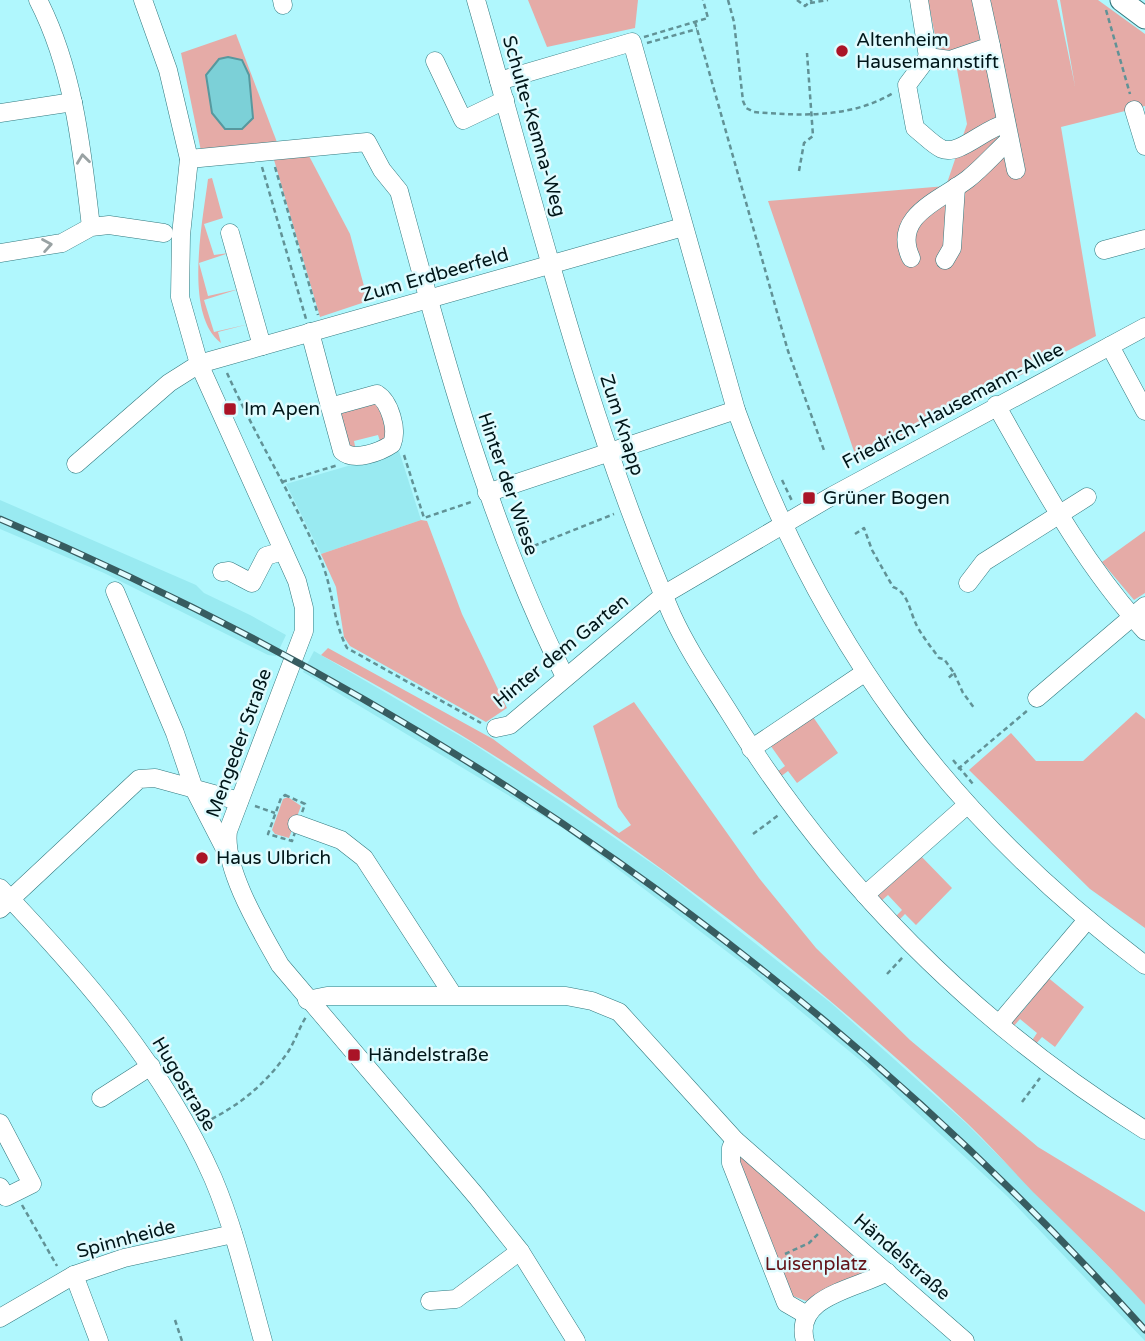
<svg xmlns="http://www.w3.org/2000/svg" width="1145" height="1341" viewBox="0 0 1145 1341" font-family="'Varela Round',sans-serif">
<rect width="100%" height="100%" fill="#b0f7fd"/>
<g fill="#99eaf1">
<path d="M399 451 421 520 321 554 286 484Z"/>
<path d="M0 500 196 585 204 593 250 615 286 635 276 656 268 655 104 573 0 529Z"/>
<path d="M314 651 472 743 559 800 663 871 831 1003 967 1124 1127 1285 1145 1305V1341L1008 1197 860 1060 742 963 566 830 303 672Z"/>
</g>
<g fill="#e5aba7">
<path d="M528 0H638L635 28 547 47Z"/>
<path d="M928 0H1057L1075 86 1060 0H1098L1145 34V106L1061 127 1096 336 857 460 768 201 946 186 967 124 956 64 938 51Z"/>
<path d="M236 34 278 145 202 156 181 53Z"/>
<path d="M272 153 308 154 350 234 368 301 320 317Z"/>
<path d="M212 178 223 218 204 224 214 255 229 253 199 263 208 296 239 289 204 300 214 332 249 324 218 332 221 343C183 314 203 220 208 179Z"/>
<path d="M368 401 380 406 388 433 381 444 378 435 354 441 356 451 347 445 340 414 342 409Z"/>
<path d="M421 520 427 521 462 614 507 708 486 722 350 646 344 637 336 587 321 554Z"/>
<path d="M1145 531V593L1134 600 1102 562Z"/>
<path d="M328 648 493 739 619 833 631 825 618 807 593 726 634 702 759 878 816 948 910 1040 1038 1147 1145 1212V1305C1109 1265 1071 1229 1033 1192 1011 1169 990 1145 967 1123 775 941 555 780 321 655Z"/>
<path d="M1136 712 1145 719V928L1090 889 969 770 1011 733 1036 761H1083Z"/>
<path d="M811 714 838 753 797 783 788 771 780 777 777 772 785 766 768 742Z"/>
<path d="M288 797 301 806 289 838 275 834 272 830 283 799Z"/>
<path d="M918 853 952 888 916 925 905 914 898 921 895 917 902 910 888 895 880 902 878 895 913 864Z"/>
<path d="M1046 976 1084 1007 1055 1047 1042 1037 1035 1045 1031 1042 1037 1033 1020 1019 1013 1027 1012 1022 1017 1010 1021 1013 1046 982Z"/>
<path d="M741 1156 860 1260 863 1272 858 1281 806 1301 793 1296 739 1159Z"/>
</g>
<path fill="#7cd0d7" stroke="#57989e" stroke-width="2" d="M228 57 242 60 249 75 253 118 242 129H225L212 113 206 75 219 59Z"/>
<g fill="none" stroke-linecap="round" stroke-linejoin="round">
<g stroke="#32787e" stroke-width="19">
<g id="minor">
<path d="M38 0C74 70 82 150 91 227"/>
<path d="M143 0 168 70 189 159 181 235 180 297 199 364 297 581 304 608V631L228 831C223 869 261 931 280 965L477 1197 520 1251 576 1341"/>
<path d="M282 0 283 5"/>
<path d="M476 0C536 207 586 418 672 615 687 648 708 679 727 709 832 881 975 1024 1145 1130"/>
<path d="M919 0 928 57 950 60 991 46 981 0"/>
<path d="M991 46 1016 170"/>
<path d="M928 57 907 85 915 128C923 134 933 145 942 149 959 156 985 128 1005 124"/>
<path d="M435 61 463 120 505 100"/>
<path d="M499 81 632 42 736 410C821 643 947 816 1145 965"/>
<path d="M1134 110 1145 146"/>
<path d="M0 113 73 102"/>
<path d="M189 159 367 142 382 170 399 191C444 357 488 523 565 677"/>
<path d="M230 233 262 346"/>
<path d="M1104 250 1145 239"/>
<path d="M0 253 62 243 91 227 109 225 164 233"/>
<path d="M911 258C891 216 941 200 968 179 982 168 995 153 1008 141"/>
<path d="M945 260 952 248 956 187"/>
<path d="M310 332 330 407"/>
<path d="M1110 346 1145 411"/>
<path d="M377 394C390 402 398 430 392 444 380 452 354 462 342 451L330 407Z"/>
<path d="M996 405C1041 484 1083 563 1145 631"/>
<path d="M76 464 169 383 199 364 683 227"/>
<path d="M487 493 736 410"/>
<path d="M222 572 229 571 252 583 266 556 283 551"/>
<path d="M968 583 984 562 1087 497"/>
<path d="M115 591 175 733 194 789 228 855"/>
<path d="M1037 698 1145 606"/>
<path d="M496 728 510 725 665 594 832 496 1145 327"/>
<path d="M751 749 864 673"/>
<path d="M297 824 341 840 364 858 453 995"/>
<path d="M0 888C83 975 164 1067 213 1178 235 1230 248 1287 263 1341"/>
<path d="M865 895 967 805"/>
<path d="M0 909 139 779 155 778 239 801"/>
<path d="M307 1000 327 996H566L592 1001 619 1012 735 1140 965 1341"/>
<path d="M999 1024 1087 920"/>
<path d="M101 1098 151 1066"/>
<path d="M0 1123 32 1184 6 1197 0 1187"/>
<path d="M735 1140 731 1148V1163L786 1303 805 1314"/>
<path d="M74 1275 99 1341"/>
<path d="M430 1301 456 1299 520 1251"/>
<path d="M0 1318 74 1275 124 1258 233 1234"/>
<path d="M805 1341C793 1296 857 1289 887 1272"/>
</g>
</g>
<g stroke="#32787e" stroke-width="23">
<path id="major" d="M1121 0 1145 18"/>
</g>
<g stroke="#619296" stroke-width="2.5" stroke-dasharray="5 3.5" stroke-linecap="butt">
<path d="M728 0 734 22 743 101 746 108 754 112C801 116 852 118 893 93"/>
<path d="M797 0 805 6 812 0"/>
<path d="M810 3 828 0"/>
<path d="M1106 10 1130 94"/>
<path d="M695 22 788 351 825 453"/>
<path d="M644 37 708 18 703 0"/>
<path d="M647 43 697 29"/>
<path d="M262 167 306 319"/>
<path d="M275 167 318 315"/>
<path d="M799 171 804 143 813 136 807 53"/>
<path d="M227 373C255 435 291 494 319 556 333 585 332 620 347 648L481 723"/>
<path d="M404 455 424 518 474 501"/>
<path d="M782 480 793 503"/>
<path d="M282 482 338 465"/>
<path d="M855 534 864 528 872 550 893 587C908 592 910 612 916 624 922 636 931 647 939 658L944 659 954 673 947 679"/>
<path d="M526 549 614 514"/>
<path d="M954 673 963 693 975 709"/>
<path d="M953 760 973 784"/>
<path d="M958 769 1028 710"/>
<path d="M285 795 305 804 292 841 268 834 281 798Z"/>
<path d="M255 806 275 813"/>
<path d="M753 834 780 814"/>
<path d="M887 974 903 957"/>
<path d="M1022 1102 1040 1078"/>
<path d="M204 1123C240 1105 265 1085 288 1052 295 1041 299 1028 306 1017"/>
<path d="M22 1205 57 1266"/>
<path d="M785 1254 809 1243 818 1234"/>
<path d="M175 1320 182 1341"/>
</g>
<use href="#minor" stroke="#fff" stroke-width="18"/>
<use href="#major" stroke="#fff" stroke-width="21"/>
<g stroke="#375c60" stroke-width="7">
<path id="rail" d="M0 519C436 703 828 977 1145 1330"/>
</g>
<use href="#rail" stroke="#e0fbfe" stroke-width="4.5" stroke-dasharray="13" stroke-linecap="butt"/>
</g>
<defs><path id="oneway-chevron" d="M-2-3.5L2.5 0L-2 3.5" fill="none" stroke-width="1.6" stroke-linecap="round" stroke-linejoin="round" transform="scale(1.75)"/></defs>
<g stroke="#99a2a3">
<use href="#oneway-chevron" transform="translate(83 159) rotate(-97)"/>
<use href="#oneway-chevron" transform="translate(47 245) rotate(-10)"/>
</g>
<g fill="#aa1427" stroke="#e0fbfe" stroke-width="2.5">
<circle cx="842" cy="51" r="7"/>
<rect x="223" y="402" width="14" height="14" rx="3.5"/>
<rect x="802" y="491" width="14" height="14" rx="3.5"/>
<circle cx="202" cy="858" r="7"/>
<rect x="347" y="1048" width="14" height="14" rx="3.5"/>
</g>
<g text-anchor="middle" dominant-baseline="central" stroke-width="5" stroke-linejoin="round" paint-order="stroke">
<g font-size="19" fill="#001619" stroke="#e0fbfe" text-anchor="start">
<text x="856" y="40">Altenheim<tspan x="856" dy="22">Hausemannstift</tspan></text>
<text x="244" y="409">Im Apen</text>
<text x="823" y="498">Grüner Bogen</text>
<text x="216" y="858">Haus Ulbrich</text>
<text x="368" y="1055">Händelstraße</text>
</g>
<g font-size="19" fill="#001619" stroke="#e0fbfe">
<text transform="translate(534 126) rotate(74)">Schulte-Kemna-Weg</text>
<text transform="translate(435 275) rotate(-16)">Zum Erdbeerfeld</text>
<text transform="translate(953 406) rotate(-28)">Friedrich-Hausemann-Allee</text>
<text transform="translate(622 425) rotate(72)">Zum Knapp</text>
<text transform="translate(508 484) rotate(71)">Hinter der Wiese</text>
<text transform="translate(561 651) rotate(-39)">Hinter dem Garten</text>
<text transform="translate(239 743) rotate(-70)">Mengeder Straße</text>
<text transform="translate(184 1084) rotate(59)">Hugostraße</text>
<text transform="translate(126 1239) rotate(-15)">Spinnheide</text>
<text transform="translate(902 1257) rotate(41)">Händelstraße</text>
</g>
<g font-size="19" fill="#631318" stroke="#e0fbfe">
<text x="816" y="1264">Luisenplatz</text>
</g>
</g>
</svg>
